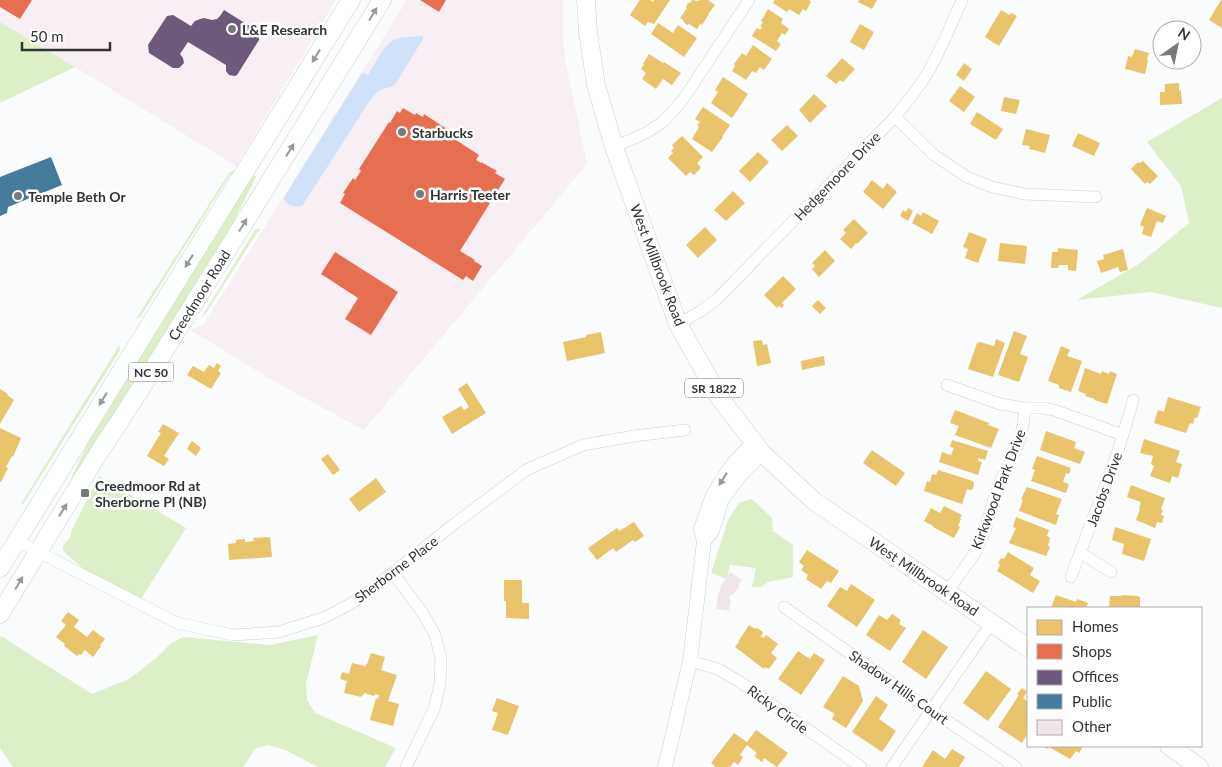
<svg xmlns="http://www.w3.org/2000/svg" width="1222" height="767" viewBox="0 0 1222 767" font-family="Lato,sans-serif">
<rect width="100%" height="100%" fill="#fafcfe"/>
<g fill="#f8eff4">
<path d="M0 0H336L236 166 75 67 0 22Z"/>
<path d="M407 0H563V40L566 64 587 164 364 430 277 383 190 330 203 325 326 129 331 119 338 110Z"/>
</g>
<g fill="#ddefc9">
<path d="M340 0H342L242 168 230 175 140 317 136 319 229 173 239 167 333 12Z"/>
<path d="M0 22 75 67 0 103Z"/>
<path d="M1222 98V308L1151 292 1077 300 1139 264 1189 223 1181 186 1147 142Z"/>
<path d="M254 175 256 177 218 253 74 481 71 479 93 432Z"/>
<path d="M259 228 260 230 257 233 206 313 201 318 255 230Z"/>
<path d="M119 346H120L119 352 23 504H21Z"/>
<path d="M99 476 186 528 141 599 86 571 63 551C62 543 68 541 71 536V532Z"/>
<path d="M752 499 772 518 773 531 793 545V577L768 582 761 587H752L756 568 730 565 727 579 711 573 728 520 739 503Z"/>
<path d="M318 635 306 684 307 700 315 713 396 748 385 767H318L285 750 268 745 255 749 243 767H13L0 748V639L1 636 92 694 129 679 155 659 171 643 183 637 270 645Z"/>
</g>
<path fill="#d1e1f7" d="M422 36 423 38V39L395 85 381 90 374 95 369 102 302 206C296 208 287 206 284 199L285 196 362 73H364L368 75C374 66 384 44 394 40 402 36 413 37 422 36Z"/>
<g fill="#e9c46a">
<path d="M640 0H650L653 2 654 0H670L654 24 648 22 645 26 630 15Z"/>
<path d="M692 0 699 1V0H708L715 5 708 14H709L702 25 700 24 697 29 689 24 687 25 684 22 683 20 680 18 687 8 686 7 688 3H690Z"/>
<path d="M775 0H809L811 2 806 11 803 9 799 15 789 9 787 12 773 3Z"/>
<path d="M859 0H877L872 9 858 2Z"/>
<path d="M1221 0H1222V28L1209 20Z"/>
<path d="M768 9 783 19 781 23 789 29 785 35 782 33 777 41 781 44 776 51 752 36 757 28 760 30 762 27 760 26 763 22 761 21Z"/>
<path d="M1001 10 1010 15 1011 13 1017 16 999 46 985 37Z"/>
<path d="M658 23 673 33 678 25 697 38 684 57 651 34Z"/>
<path d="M860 24 874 32 864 50 850 42Z"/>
<path d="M753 45 772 59 764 70 760 67 756 73 752 71 746 80 732 71 735 66 734 64 742 53 746 56Z"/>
<path d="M1135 49 1149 53 1147 59 1148 60 1145 74 1125 69 1128 56 1132 57Z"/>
<path d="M649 54 663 63 664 62 681 73 672 85 663 79 656 89 642 79 646 73 641 69 644 64H643Z"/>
<path d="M842 58 855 69 843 82 840 80 836 84 826 76Z"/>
<path d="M964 63 972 69 964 81 956 75Z"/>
<path d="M723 77 748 94 732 118 711 103 718 92 715 90Z"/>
<path d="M1179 83V91L1181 90 1182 104 1160 105V92H1165V84Z"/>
<path d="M960 86 975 97 964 112 949 101Z"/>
<path d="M814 94 827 106 810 123 799 110Z"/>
<path d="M1004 97 1020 100 1016 114 1001 111Z"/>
<path d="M703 107 730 125 722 137H723L712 152 692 139 699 127 697 125 700 122 695 119Z"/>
<path d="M977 112 1003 129 996 140 970 124Z"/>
<path d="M787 125 798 136 782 151 771 140Z"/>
<path d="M1026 129 1050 135 1045 153 1029 149 1030 146 1022 145Z"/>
<path d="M1078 133 1100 143 1094 156 1072 146Z"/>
<path d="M682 136 703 157 697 163 701 168 694 175 690 172 686 176 668 158 673 153 671 151 674 148 672 145Z"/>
<path d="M758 152 769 162 750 182 739 171Z"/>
<path d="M1143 161 1158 176 1150 184 1147 182 1145 184 1131 169 1138 162 1140 163Z"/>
<path d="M872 180 883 189 887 183 897 192 883 209 863 192Z"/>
<path d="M733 191 745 203 726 221 714 210Z"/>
<path d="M908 208 913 211 908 221 900 216 903 210 906 212Z"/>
<path d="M1147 208 1166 216 1163 223 1157 221 1151 237 1142 234 1144 227 1140 225Z"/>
<path d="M923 212 939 221 932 234 912 223 917 213 921 216Z"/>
<path d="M854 219 868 233 857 244 856 243 851 249 840 239 846 233 843 230Z"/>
<path d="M705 227 717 240 698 258 686 245Z"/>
<path d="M969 232 987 239 978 263 965 258 968 249 963 247Z"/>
<path d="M1000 243 1027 246 1025 264 998 261Z"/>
<path d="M1058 248 1078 250 1076 271 1068 270V265H1059L1058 268H1051L1052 252H1058Z"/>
<path d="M1123 249 1128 270 1120 272 1118 267 1101 273 1097 261 1104 259 1103 255Z"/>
<path d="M825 250 835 261 819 277 812 269 815 266 812 263Z"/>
<path d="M783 276 796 289 782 303 784 305 782 308 779 306 777 308 764 295Z"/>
<path d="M818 300 826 308 820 314 812 306Z"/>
<path d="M1014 331 1027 336 1020 354 1028 357 1019 382 998 375Z"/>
<path d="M601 332 605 353 567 361 563 342 586 337V335Z"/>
<path d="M996 339 1005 343 993 377 968 369 977 343 980 342 994 346Z"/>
<path d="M762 340 763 345 767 344 771 363 757 366 753 341Z"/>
<path d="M1061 346 1070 350 1067 356 1082 361 1071 392 1059 388V385L1048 381Z"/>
<path d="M824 356 825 365 802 370 801 361Z"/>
<path d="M217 363 221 366 218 371 221 373 211 389 187 375 193 366 204 372 209 365 214 368Z"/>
<path d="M1085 368 1101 374 1102 371 1109 374 1110 371 1117 374 1107 404 1094 400 1095 399 1085 396 1086 394 1078 391Z"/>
<path d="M467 383 486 413 452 434 442 417 461 406 464 410 469 407 458 389Z"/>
<path d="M0 389 8 394 7 395 14 400 0 424Z"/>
<path d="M1168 397 1201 407 1197 418 1195 417 1193 424 1190 423 1186 433 1154 423 1158 410 1164 412Z"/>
<path d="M955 410 989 423 988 425 999 429 991 448 955 435 959 426 950 423Z"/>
<path d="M163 424 179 433 164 456 169 459 164 466 147 456 161 433 158 432Z"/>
<path d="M0 428 21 438 13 457 12 456 6 467 8 468 1 482H0Z"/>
<path d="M1046 431 1076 442 1074 448 1085 452 1080 464 1040 450Z"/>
<path d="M1144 439 1180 451 1176 462 1182 464 1178 478 1172 476 1170 483 1150 476 1154 466 1151 464 1153 456 1140 453Z"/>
<path d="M952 440 988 451 985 460 978 458V461L982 462 978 475 939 462 942 452 951 455 954 448 950 447Z"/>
<path d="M192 441 201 448 196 456 187 449Z"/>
<path d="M872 450 905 473 896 486 863 463Z"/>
<path d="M328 454 340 470 333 475 321 459Z"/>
<path d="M1037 456 1071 468 1069 474 1066 473 1063 482 1069 484 1066 493 1031 481 1035 470 1032 469Z"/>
<path d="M938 470 973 481 974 484 973 489 970 490 967 489 962 504 924 491 927 481 930 482 932 474 936 475Z"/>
<path d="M376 478 386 492 359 512 349 499Z"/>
<path d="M1131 485 1165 498 1161 509 1163 510 1161 515 1164 516 1162 523 1157 522 1155 528 1136 520 1140 509H1139L1141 502 1127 497Z"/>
<path d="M1027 487 1062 499 1056 514 1059 515 1056 525 1019 511 1023 500 1021 499Z"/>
<path d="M944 506 962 515 960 518 961 519 958 526 960 527 954 538 933 527V526L924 521 931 508 940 513Z"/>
<path d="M1016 517 1049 530 1047 536 1050 538 1048 546 1050 547 1046 556 1009 543 1016 528 1013 527Z"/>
<path d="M634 522 644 536 635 542 633 540 616 552 613 548 597 560 588 548 617 528 619 531Z"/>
<path d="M1115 527 1151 539 1144 561 1122 554 1124 544 1112 540Z"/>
<path d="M270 537 272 557 229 560 228 544 236 543V540L245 539V542L254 541 253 538Z"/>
<path d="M807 550 839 571 831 583 827 581 821 589 806 579 808 575 801 570 804 566 799 562Z"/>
<path d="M1008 552 1034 568 1030 575 1040 581 1033 593 997 571 1000 565 998 563 1001 558 1004 559Z"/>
<path d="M504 580H522V603H529V619L506 618V601H504Z"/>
<path d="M851 584 875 600 857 627 827 606 840 587 847 591Z"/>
<path d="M1056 595 1076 602 1077 599 1088 603 1086 608H1051Z"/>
<path d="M1122 595 1137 596 1140 597V608H1109L1110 596H1122Z"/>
<path d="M68 612 79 620 74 627 87 637 93 630 105 639 100 645 101 646 93 657 85 650 81 655 79 654 77 656 64 646 65 644 56 637 66 625 61 621Z"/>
<path d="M892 614 901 620 899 624 906 628 890 651 866 635 879 615 887 620Z"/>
<path d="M749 625 755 629 757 628 763 632 761 636 764 638 766 635 778 644 771 653 777 658 769 669 765 667 764 669 735 647 739 642H738Z"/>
<path d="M923 630 948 647 926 679 902 662Z"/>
<path d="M798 651 810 659 814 653 825 660 801 695 778 679Z"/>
<path d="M371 653 385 657 381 670 397 675 388 701 399 704 393 726 370 720 376 698 378 699 379 695 375 694 374 696 364 693 363 696 362 695 361 697 344 693 347 681 340 679 342 672 349 674 352 663 365 666 367 664Z"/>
<path d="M986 671 1011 689 988 721 963 703Z"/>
<path d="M843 676 859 686 863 701 846 728 832 719 835 714 823 707Z"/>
<path d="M1022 688 1027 692 1023 698 1028 702V733L1022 743 998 727 1019 695 1017 694Z"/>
<path d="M876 696 888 705 879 719 896 731 882 752 852 732Z"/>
<path d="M497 698 519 706 508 735 492 730 498 713 492 711Z"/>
<path d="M756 730 788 753 777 767 764 758 762 762 754 756 757 753 747 745 740 755 743 757 738 765 734 762 730 767H716L711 763 734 733 747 742Z"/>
<path d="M1043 746H1083L1079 753 1076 751 1070 759 1049 747 1048 749Z"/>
<path d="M952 749 965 757 959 767H922L933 750 945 759Z"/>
</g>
<g fill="#e76f51">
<path d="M0 0H32L20 19 0 7Z"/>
<path d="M420 0H446L439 12Z"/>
<path d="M403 108 415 115 416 113 423 117 424 114 447 129 446 132 453 137V138L479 155 476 160 481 163V162L497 171 495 173 505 179 460 251 475 260 474 261 482 266 473 281 466 276 463 280 340 203 345 194 343 193 353 178 355 180 361 171 359 169 389 122 390 123 397 111 400 113Z"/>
<path d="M335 252 398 292 371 335 345 319 358 298 321 274Z"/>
</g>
<path fill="#6d597a" d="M224 10 256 30 259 34V40L237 75 235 76 229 75 226 71V65L188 42 180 54 183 58 184 63 179 68H173L149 53 148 45 167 16 173 15 191 26 195 21 200 19 204 18 212 20 217 19 220 16Z"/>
<path fill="#457b9d" d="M51 157 62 185 8 207 7 213 0 216V177Z"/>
<path fill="#f0e5eb" d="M730 572 742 580 738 586 739 587 732 596 731 594 729 597V599H731L729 611 716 609 718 594 721 588 720 587Z"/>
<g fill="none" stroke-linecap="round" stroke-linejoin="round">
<g stroke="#cdcfd0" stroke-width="12">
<g id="minor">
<path d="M895 117 934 155 967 177 992 187 1024 194 1096 197"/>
<path d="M614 147 646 133 664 121 682 101 749 0"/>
<path d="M678 324 701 311 717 299 895 117C906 103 918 89 927 74 941 50 951 25 962 0"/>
<path d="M947 385 1000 404 1025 408H1043L1054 410 1123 435"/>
<path d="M17 541 177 623 233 635 279 632 326 617 361 598 458 521 526 470 583 445 634 436 685 430"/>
<path d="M1081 553 1111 572"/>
<path d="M393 573 422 612 435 635 441 658 440 685 434 709 406 767"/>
<path d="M1071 577 1117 454 1129 415 1133 400"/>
<path d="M947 592 975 553 985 531 994 498 1000 482 1019 442 1023 426 1025 408"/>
<path d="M784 607 919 702 1016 767"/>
<path d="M690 661 718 669 740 682 861 767"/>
<path d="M892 767 992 622"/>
</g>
</g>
<g stroke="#cdcfd0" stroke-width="15">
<g id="tertiary">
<path d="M704 541 712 531 722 499 741 474 762 453"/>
<path d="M665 767 690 661 704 541 701 529 711 500 721 481 735 462 754 442"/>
</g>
</g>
<g stroke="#cdcfd0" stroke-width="19">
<g id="primary">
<path d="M586 0 588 32 596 85 614 147 678 324 719 397 762 453 814 501 1028 648"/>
<path d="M0 568 141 339 351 0"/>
<path d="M0 614 98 454 138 393 254 207 382 0"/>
<path d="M1169 746 1199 767"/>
</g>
</g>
<use href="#minor" stroke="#feffff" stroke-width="11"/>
<use href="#tertiary" stroke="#feffff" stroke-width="14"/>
<use href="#primary" stroke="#feffff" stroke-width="18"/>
</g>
<defs><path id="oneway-solid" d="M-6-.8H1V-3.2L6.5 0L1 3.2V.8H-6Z" transform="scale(1.25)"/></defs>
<g fill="#98999a">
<use href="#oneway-solid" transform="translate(373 14) rotate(-59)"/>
<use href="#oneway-solid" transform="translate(316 56) rotate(122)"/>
<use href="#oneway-solid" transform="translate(290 150) rotate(-58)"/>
<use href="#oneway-solid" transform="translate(243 225) rotate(-58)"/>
<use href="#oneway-solid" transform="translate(189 261) rotate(122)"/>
<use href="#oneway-solid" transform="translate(103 399) rotate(122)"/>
<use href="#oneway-solid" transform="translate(723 479) rotate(122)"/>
<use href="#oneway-solid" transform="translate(63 510) rotate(-58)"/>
<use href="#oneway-solid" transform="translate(19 583) rotate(-59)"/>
</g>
<g fill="#78797b" stroke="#fff" stroke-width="2">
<circle cx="232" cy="29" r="5"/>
<circle cx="402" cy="132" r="5"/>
<circle cx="420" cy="194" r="5"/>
<circle cx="18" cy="196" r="5"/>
<rect x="80" y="488" width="10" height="10" rx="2.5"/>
</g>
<g text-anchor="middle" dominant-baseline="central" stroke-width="5" stroke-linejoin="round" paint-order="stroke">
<g fill="#fff" stroke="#707072" stroke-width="1">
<rect x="128.5" y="362.5" width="45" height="19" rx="4"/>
<rect x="685" y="378.5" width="58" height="19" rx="4"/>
</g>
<g font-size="12" font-weight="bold" fill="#323335">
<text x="151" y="372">NC 50</text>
<text x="714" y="388">SR 1822</text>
</g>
<g font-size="14" font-weight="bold" fill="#323335" stroke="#fff" text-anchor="start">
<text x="242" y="29">L&amp;E Research</text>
<text x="412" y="132">Starbucks</text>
<text x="430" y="194">Harris Teeter</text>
<text x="28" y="196">Temple Beth Or</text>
<text x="95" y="485">Creedmoor Rd at<tspan x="95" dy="16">Sherborne Pl (NB)</tspan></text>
</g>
<g font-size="14" fill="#323335" stroke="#fff">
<text transform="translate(837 176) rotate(-46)">Hedgemoore Drive</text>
<text transform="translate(658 265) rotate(69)">West Millbrook Road</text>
<text transform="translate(199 295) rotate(-58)">Creedmoor Road</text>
<text transform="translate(998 489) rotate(-69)">Kirkwood Park Drive</text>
<text transform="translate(1104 489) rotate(-70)">Jacobs Drive</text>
<text transform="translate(396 569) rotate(-37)">Sherborne Place</text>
<text transform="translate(924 576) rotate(34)">West Millbrook Road</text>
<text transform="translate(899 687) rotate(35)">Shadow Hills Court</text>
<text transform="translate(778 709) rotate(36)">Ricky Circle</text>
</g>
</g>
<rect x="1027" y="607" width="175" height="140" fill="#ffffff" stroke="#adadae"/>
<rect x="1037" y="620" width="25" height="15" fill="#e9c46a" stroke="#adadae"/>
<text x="1072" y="632" font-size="15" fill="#323335">Homes</text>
<rect x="1037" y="644" width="25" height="15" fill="#e76f51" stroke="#adadae"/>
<text x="1072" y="657" font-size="15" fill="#323335">Shops</text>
<rect x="1037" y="670" width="25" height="15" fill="#6d597a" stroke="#adadae"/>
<text x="1072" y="682" font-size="15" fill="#323335">Offices</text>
<rect x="1037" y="694" width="25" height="15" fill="#457b9d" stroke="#adadae"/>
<text x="1072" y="707" font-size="15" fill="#323335">Public</text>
<rect x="1037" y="720" width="25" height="15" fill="#f0e5eb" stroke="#adadae"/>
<text x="1072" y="732" font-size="15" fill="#323335">Other</text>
<g transform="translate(1177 45) rotate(33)"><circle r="24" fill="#ffffff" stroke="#adadae"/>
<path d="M0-4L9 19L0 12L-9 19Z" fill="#78797b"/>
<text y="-8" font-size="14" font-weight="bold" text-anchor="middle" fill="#323335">N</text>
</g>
<path d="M22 42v8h88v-8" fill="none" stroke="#323335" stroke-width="2.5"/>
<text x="30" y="42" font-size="15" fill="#323335" stroke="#ffffff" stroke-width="4" paint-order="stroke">50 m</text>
</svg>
